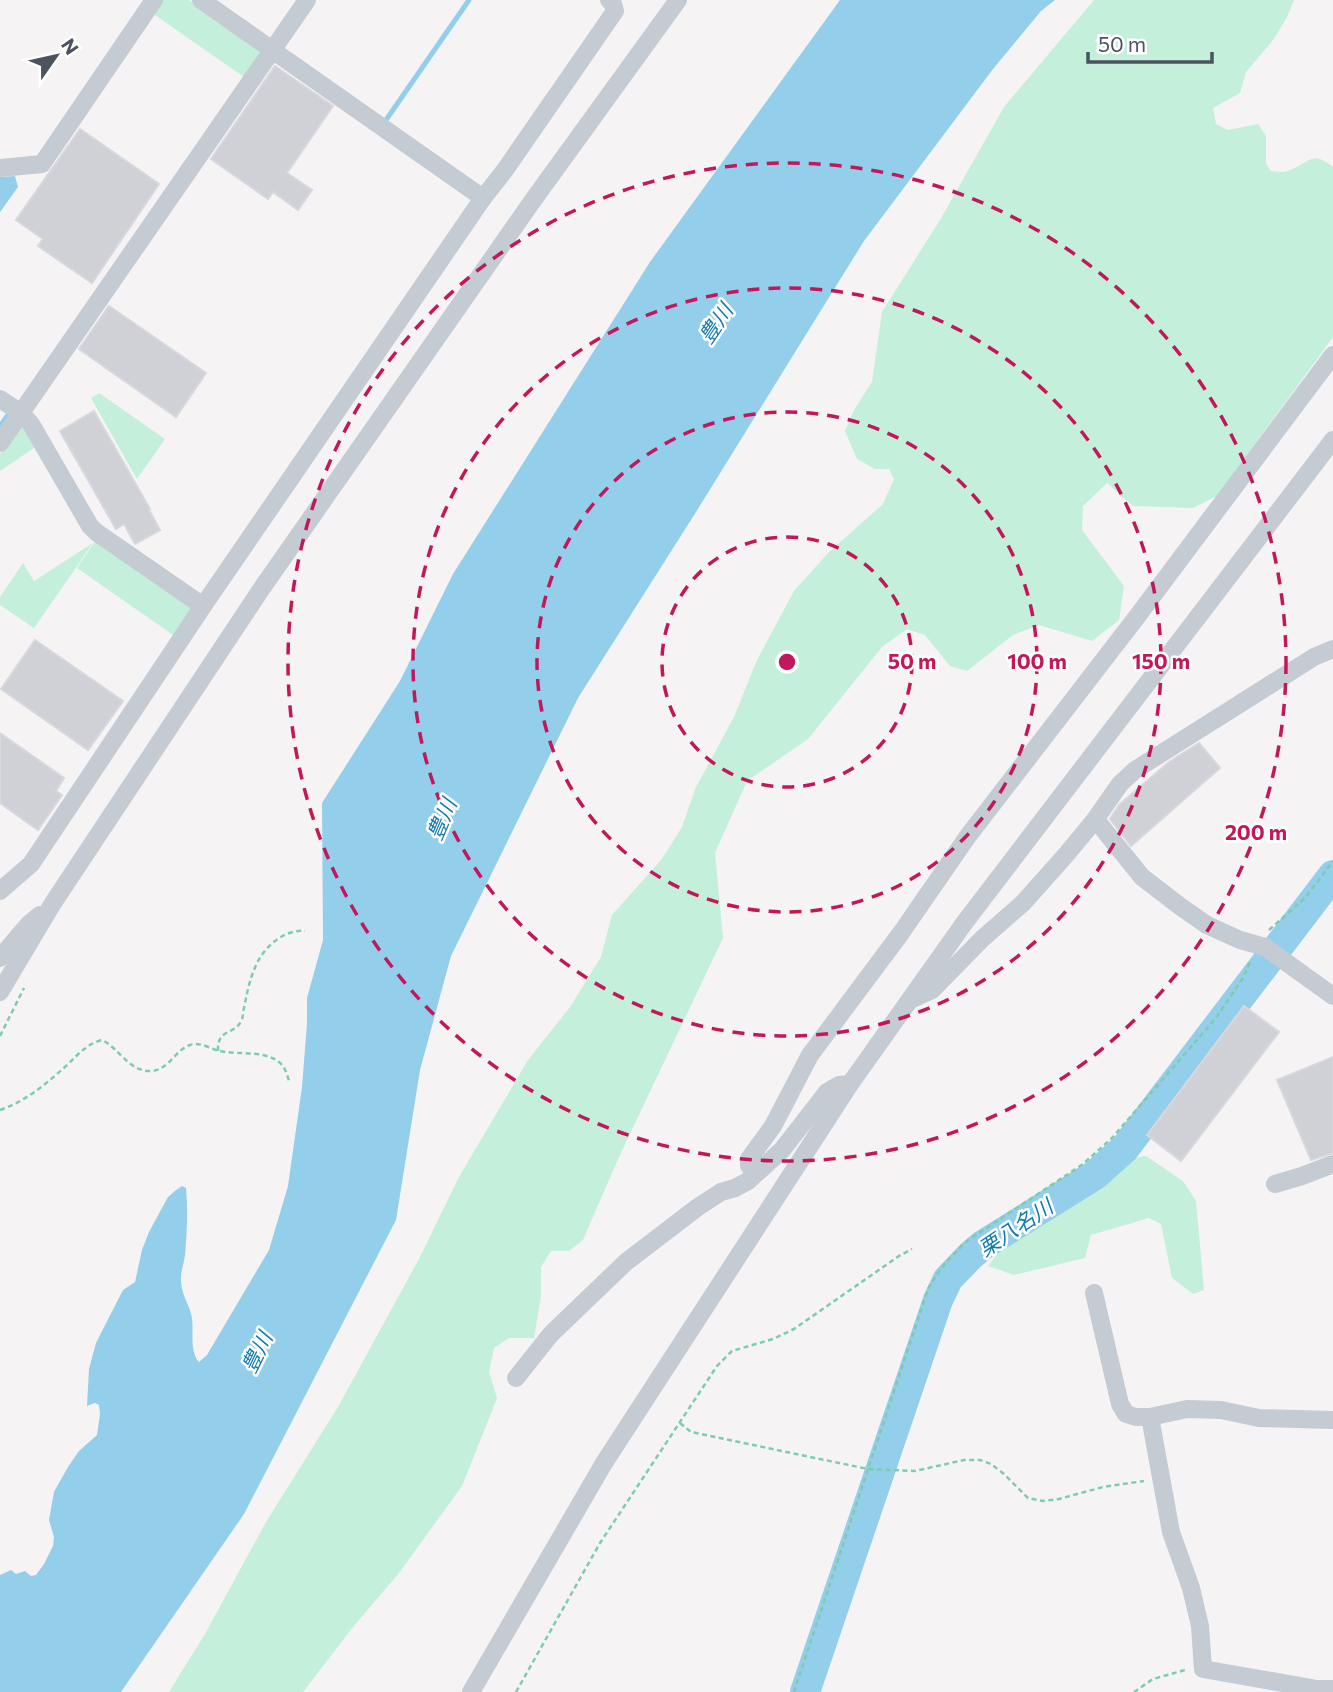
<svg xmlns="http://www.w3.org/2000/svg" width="1333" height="1692" viewBox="0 0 1333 1692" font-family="Commissioner,'Noto Sans JP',sans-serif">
<rect width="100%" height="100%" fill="#f5f3f3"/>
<g fill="#c4efda">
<path d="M161 0H189L262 51 244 77 152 13Z"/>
<path d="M1094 0H1294L1287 17 1273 40 1246 72 1240 93 1213 108 1216 124 1228 130 1258 124 1266 136V164L1271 171C1276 171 1282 173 1287 171 1309 164 1311 149 1333 167V337L1217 496 1193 508 1133 506 1107 483 1083 506 1082 530 1124 586 1119 620 1092 641 1039 625 1013 635 967 671 950 666 925 635 907 629 882 647 808 739 747 781 715 853 723 938 618 1159 583 1240 569 1251H551L541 1267V1296L534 1338H509L494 1348 489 1372 497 1398 462 1486 399 1573 353 1627 303 1692H169L205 1634 266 1522 338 1407 420 1257 459 1177 528 1060 570 1007 601 957 612 915 662 859 682 827 696 787 734 717 757 660 794 591 829 552 883 504 894 479 889 469H875L857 459 845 431 854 410 872 382 882 312 940 220 1004 107Z"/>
<path d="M99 393 165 439 137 479 91 398Z"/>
<path d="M21 423 37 446 0 471V454Z"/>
<path d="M96 540 194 608 176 637 77 568Z"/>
<path d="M93 543 34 628 0 605V597L23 563 34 581Z"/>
<path d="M1146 1156 1183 1181 1196 1201 1204 1290 1193 1294 1172 1278 1161 1224 1149 1218 1091 1235 1085 1258 1014 1275 988 1266 1004 1245 1107 1181 1130 1158Z"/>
</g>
<g fill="#93ceea">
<path d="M840 0H1055L1041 11 993 69 864 241 696 512 578 698 451 956 420 1070 396 1220 244 1514 121 1692H0V1575L11 1570 16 1574 25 1571 31 1576 36 1575 44 1564 53 1546 54 1537 49 1520 54 1492 68 1467 79 1451 97 1435 100 1414 99 1405 95 1403 87 1406 89 1369 96 1343 123 1290 135 1282 142 1250 149 1232 168 1197 176 1190 182 1186 186 1188C188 1210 187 1233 185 1255 184 1264 180 1272 181 1282 182 1297 191 1307 192 1319 194 1332 189 1351 199 1362L207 1355 269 1250 288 1186 302 1087 307 1023V998L323 940 322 803 400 681 453 574 650 262Z"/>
<path d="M15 176 18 187 0 212V177Z"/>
</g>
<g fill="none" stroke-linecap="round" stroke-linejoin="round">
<g stroke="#93ceea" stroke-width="5">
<path d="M386 120 469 0"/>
<path d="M0 426 8 415"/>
</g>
<path stroke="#93ceea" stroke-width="30" d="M805 1692 938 1300 948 1279 970 1256 983 1245 1095 1175 1125 1148 1333 875"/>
</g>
<g fill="#d0d1d7" stroke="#d7d8dd" stroke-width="2">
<path d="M275 66 333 106 287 173 312 190 298 210 273 192 268 199 211 159Z"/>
<path d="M80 129 159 184 92 283 38 246 43 239 16 220Z"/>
<path d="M109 306 206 373 176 417 79 349Z"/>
<path d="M94 411 150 509 149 510 160 530 135 544 124 524 116 529 60 431Z"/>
<path d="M35 640 123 701 88 750 1 689Z"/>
<path d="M0 733 64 778 56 791 62 795 38 830 0 803Z"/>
<path d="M1199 743 1220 768 1131 846 1110 819 1119 805 1169 762Z"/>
<path d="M1244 1006 1279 1032 1181 1161 1147 1135Z"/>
<path d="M1333 1057V1153L1311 1160 1277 1080Z"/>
</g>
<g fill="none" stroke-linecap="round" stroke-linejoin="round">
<g stroke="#7dccae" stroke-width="2.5" stroke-dasharray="5 3.5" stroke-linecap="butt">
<path d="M1269 930 1305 898 1333 861"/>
<path d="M0 1036 24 988"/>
<path d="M218 1051C217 1027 236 1036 242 1019 243 1016 243 1012 244 1008 249 983 254 957 275 941 284 934 294 930 305 931"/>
<path d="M0 1110C26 1101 46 1084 66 1066 78 1055 86 1044 102 1040 119 1048 129 1072 151 1071 169 1070 175 1050 190 1045 199 1042 208 1047 216 1050 236 1056 262 1049 279 1062 285 1067 287 1074 289 1081"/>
<path d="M680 1423 691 1432 868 1469 915 1471 964 1460H980L991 1464 1004 1474 1028 1498 1043 1501 1059 1499 1103 1487 1144 1481"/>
<path d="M516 1692 600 1543 717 1366 732 1351 773 1339 794 1329 899 1256 912 1249"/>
<path d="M794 1692 928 1289C939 1269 951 1256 967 1241L1083 1164 1112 1138 1216 1018 1243 978 1251 960"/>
<path d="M1134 1692 1153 1679 1185 1670"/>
</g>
<g stroke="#c4cbd3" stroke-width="18">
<path d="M201 0 483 198"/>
<path d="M0 168 42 164 154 0"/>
<path d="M0 399 21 413 31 424 90 526 96 532 203 606"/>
<path d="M0 443 307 0"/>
<path d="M1094 821 1100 825 1142 877 1181 907 1207 925 1240 940 1265 947 1333 996"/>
<path d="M0 891 31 864 203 606 483 198 505 170 615 11 613 4 609 0"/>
<path d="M0 958 28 925 40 915"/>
<path d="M0 992 53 903 262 588 531 203 678 0"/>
<path d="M910 1000 932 990 982 939 1023 903 1065 856 1094 821 1120 784 1135 770 1314 657 1333 649"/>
<path d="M760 1170 754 1171 749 1166V1159L773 1126 810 1055 901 933 968 836 1136 618 1333 355"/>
<path d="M1275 1184 1302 1176 1333 1164"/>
<path d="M1094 1293 1120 1404 1126 1414 1136 1417H1150L1187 1409 1221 1410 1259 1418 1333 1420"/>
<path d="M516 1378 551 1334 626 1262 698 1207 721 1192 735 1188 748 1181 782 1150 827 1092 839 1085 850 1084"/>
<path d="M1150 1417 1171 1532 1191 1588 1200 1626 1203 1669 1317 1689H1333"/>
<path d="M471 1692 604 1463 850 1084 965 922 1333 440"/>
</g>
</g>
<g fill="none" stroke="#c2185b" stroke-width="3.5" stroke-dasharray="12 9">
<circle cx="787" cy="662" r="125"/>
<circle cx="787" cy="662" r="250"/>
<circle cx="787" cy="662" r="374"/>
<circle cx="787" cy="662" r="499"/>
</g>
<g text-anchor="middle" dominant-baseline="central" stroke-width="5" stroke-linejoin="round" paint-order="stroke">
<g font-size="21" font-style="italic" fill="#127aac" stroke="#fff">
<text transform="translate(715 323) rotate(-56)">豊川</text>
<text transform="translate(441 819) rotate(-67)">豊川</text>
<text transform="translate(1015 1227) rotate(-34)">栗八名川</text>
<text transform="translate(256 1352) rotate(-64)">豊川</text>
</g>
</g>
<circle cx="787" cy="662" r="10" fill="#c2185b" stroke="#fff" stroke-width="3.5"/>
<g font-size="21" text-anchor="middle" font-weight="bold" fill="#c2185b" stroke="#fff" stroke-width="5" stroke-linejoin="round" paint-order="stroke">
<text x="912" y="669">50 m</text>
<text x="1037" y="669">100 m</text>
<text x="1161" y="669">150 m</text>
<text x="1256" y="840">200 m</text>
</g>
<g transform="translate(56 56) rotate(56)" stroke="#ffffff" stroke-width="5" paint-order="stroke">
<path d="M0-5L12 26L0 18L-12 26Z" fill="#4b5360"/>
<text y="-10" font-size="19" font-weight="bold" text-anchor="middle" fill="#4b5360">N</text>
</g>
<path d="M1088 52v10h124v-10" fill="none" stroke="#4b5360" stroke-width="3.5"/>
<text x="1098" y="52" font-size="21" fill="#4b5360" stroke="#ffffff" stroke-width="5" paint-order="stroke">50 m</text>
</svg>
